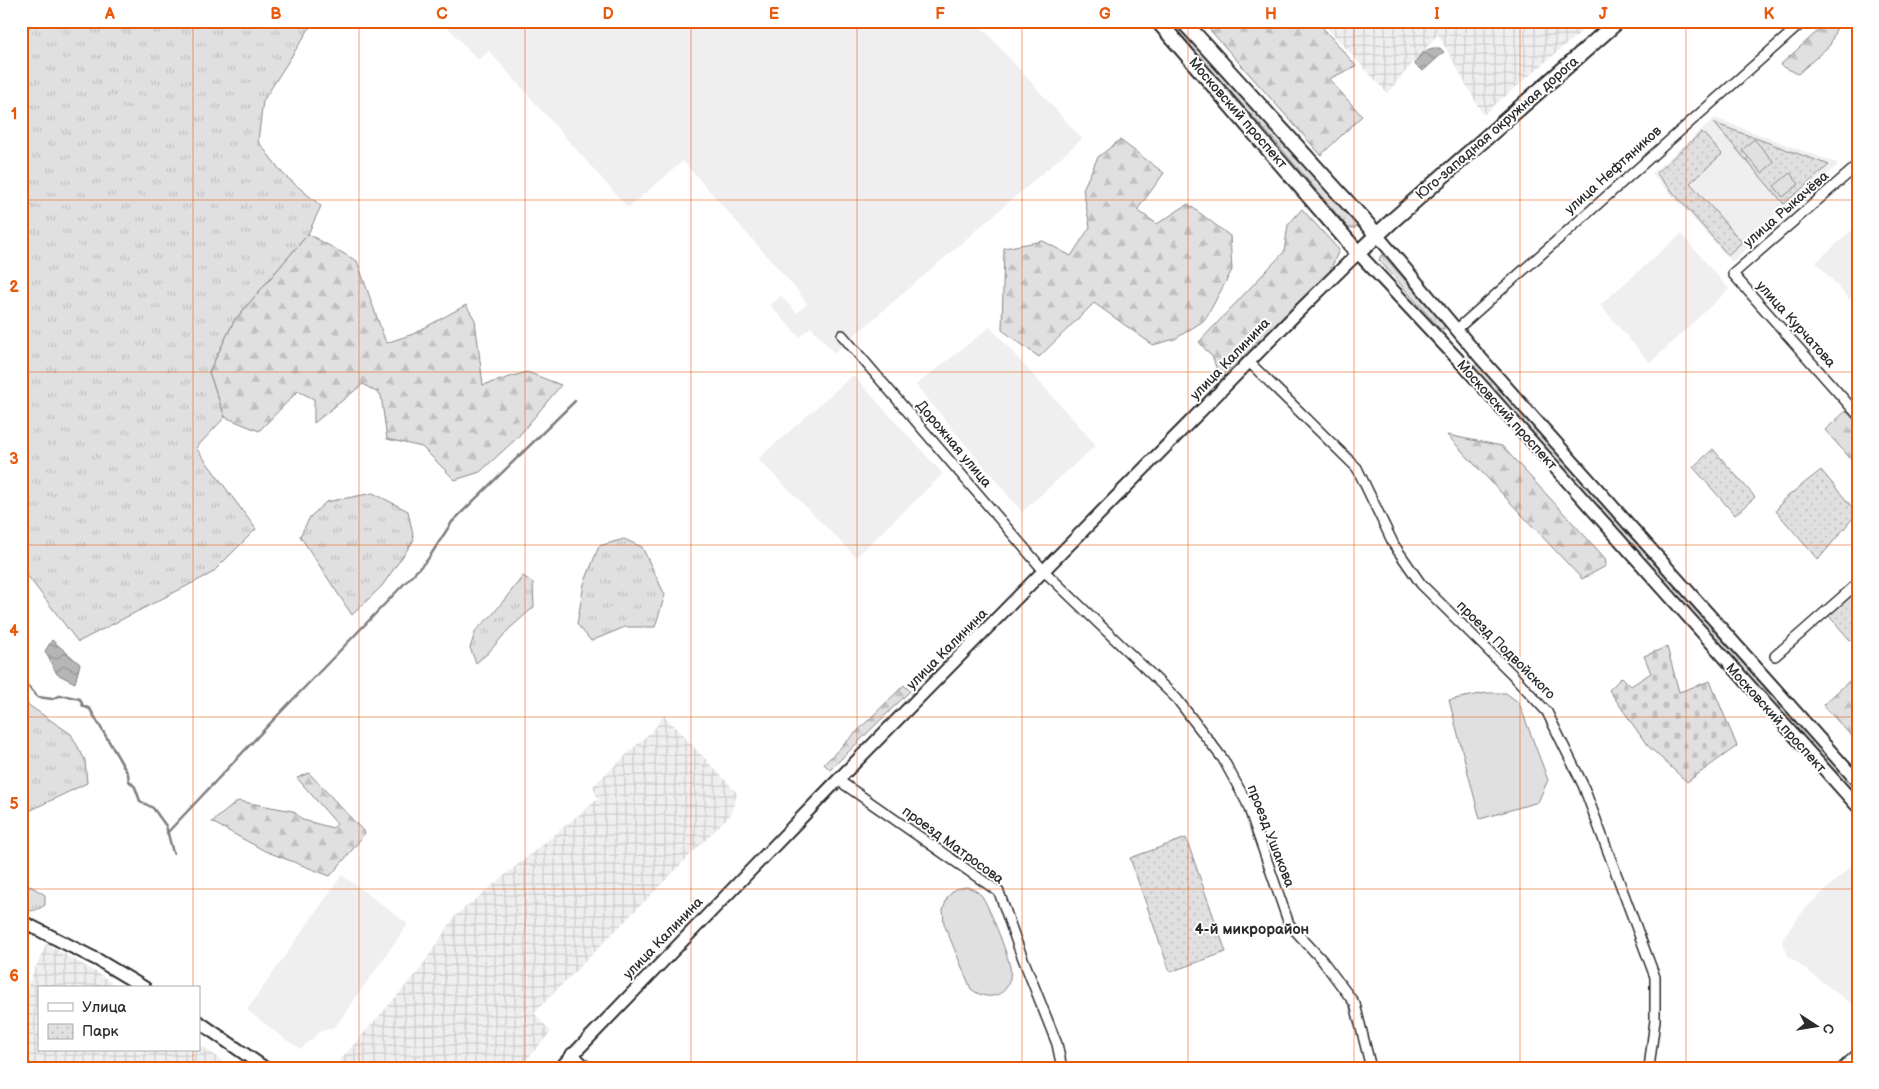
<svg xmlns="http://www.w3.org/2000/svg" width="1879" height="1089" viewBox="0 0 1879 1089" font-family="'Balsamiq Sans',sans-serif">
<defs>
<pattern id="industrial-grid" width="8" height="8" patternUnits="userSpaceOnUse" patternTransform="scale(1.25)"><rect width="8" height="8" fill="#efefef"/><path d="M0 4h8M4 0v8" fill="none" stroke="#cdcdcd"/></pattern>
<pattern id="grass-tufts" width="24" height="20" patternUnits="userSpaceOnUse" patternTransform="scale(1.25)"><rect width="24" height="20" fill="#e0e0e0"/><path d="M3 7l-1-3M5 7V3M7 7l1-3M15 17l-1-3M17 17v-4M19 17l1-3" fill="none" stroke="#c0c0c0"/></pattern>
<pattern id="forest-firs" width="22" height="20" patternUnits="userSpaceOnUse" patternTransform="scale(1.25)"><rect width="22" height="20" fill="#e0e0e0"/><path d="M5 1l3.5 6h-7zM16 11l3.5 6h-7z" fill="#c0c0c0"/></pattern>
<pattern id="cemetery-stones" width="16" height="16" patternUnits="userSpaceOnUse" patternTransform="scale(1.25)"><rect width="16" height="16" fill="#e0e0e0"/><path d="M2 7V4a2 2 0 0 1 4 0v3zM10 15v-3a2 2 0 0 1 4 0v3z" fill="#c0c0c0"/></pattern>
<pattern id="park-dots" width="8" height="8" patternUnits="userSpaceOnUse" patternTransform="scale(1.25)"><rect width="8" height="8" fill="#e0e0e0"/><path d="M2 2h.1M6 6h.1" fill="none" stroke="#c0c0c0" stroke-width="1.8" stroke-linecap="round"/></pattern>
<pattern id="water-waves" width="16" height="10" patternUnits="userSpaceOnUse" patternTransform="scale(1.25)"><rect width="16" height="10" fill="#b6b6b6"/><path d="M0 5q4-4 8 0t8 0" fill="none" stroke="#949494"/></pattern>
</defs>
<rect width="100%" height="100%" fill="#fff"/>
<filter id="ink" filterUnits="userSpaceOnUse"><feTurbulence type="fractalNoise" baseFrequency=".02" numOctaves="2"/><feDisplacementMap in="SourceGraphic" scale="10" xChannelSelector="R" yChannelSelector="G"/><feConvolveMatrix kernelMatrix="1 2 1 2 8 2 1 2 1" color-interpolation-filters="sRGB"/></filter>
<g filter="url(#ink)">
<g fill="#efefef">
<path d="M442 21H976L1082 139 834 353 811 327 799 337 770 305 781 296 797 313 807 304 797 290 683 161 628 208 489 51 478 60Z"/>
<path d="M1715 118 1839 164 1782 213 1779 211 1745 240 1750 246 1732 262 1652 173Z"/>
<path d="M1858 225V293L1850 300 1816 262Z"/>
<path d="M1681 234 1729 289 1650 363 1600 305Z"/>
<path d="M990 327 1096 445 1022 512 916 385Z"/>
<path d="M853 375 943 474 856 557 758 459Z"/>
<path d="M1852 865 1858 870V1009L1788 956 1782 941 1787 932 1805 909Z"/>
<path d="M342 875 408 924 335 1027 321 1031 301 1049 286 1040 247 1010Z"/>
</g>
<g fill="url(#industrial-grid)">
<path d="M1321 21H1594L1483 115 1438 34 1387 93Z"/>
<path d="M664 715 737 793 731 814 534 1013 551 1032 519 1068H333L418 972 455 916 598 799 593 786 654 729Z"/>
<path d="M46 944 96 972 119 988H39V1050H199V1044L232 1068H21V1000Z"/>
</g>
<g fill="url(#grass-tufts)" stroke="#868686">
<path d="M21 21H314L263 101 258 141 283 174 321 206 308 234 234 321 209 372 225 417 196 448 256 529 212 573 78 642 27 575 21 556Z"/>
<path d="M1168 21H1174L1234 90 1352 217 1357 225 1355 228H1349L1345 224 1279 146Z"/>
<path d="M1381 255 1384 256 1444 325V329H1440L1379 260Z"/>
<path d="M1477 364 1644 552 1641 555 1474 367Z"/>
<path d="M373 493 408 511 414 540 382 586 352 615 300 536 310 517 326 502Z"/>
<path d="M624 539 642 547 665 595 655 627H625L591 641 577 624 584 584 599 546Z"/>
<path d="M1648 557 1858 791V798L1645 559Z"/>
<path d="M523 576 533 583 534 607 509 629 488 653 476 663 470 648 476 630 493 614Z"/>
<path d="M21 700 71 734 85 760 87 783 29 811 21 820Z"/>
<path d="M21 885 32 887 45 895V905C38 910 30 913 21 909Z"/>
</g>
<g fill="url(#forest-firs)" stroke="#868686">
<path d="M1202 21H1317L1356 66 1329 79 1362 116 1321 155Z"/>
<path d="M1829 21H1839L1830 45 1798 74 1780 65Z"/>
<path d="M1120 140 1164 173 1137 210 1157 224 1188 204 1230 236 1232 270 1205 320 1175 339 1153 345 1094 303 1039 357 1002 330 1004 248 1043 241 1071 256 1090 227 1083 189 1098 157Z"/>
<path d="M1302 209 1339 250 1328 275 1221 383 1213 358 1199 342 1284 252 1288 225Z"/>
<path d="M308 234 357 261 386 343 413 334 466 305 475 320 483 385 527 372 561 385 517 438 480 472 455 480 422 447 387 439 381 395 363 384 314 423V399L298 391 259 431 225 417 209 372 234 321Z"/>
<path d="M1846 411 1858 424V467L1825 430Z"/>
<path d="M1447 435 1502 446 1605 558 1606 566 1582 579Z"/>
<path d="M1858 673V737L1855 740 1823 705Z"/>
<path d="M904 685 910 691 830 770 824 764Z"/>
<path d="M309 773 365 833 349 854 330 876 265 851 212 822 238 801 293 811 303 820 333 828 337 824 297 778Z"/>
</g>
<path fill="url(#cemetery-stones)" stroke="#868686" d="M1667 647 1679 692 1710 681 1737 746 1687 782 1647 745 1609 690 1622 677 1631 686 1651 673 1644 656Z"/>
<g fill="url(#park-dots)" stroke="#868686">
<path d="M1714 123 1829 165 1784 204Z"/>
<path d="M1702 132 1722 154 1690 183 1742 242 1728 255 1656 173Z"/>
<path d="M1713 449 1755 497 1735 515 1693 467Z"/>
<path d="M1821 470 1857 513 1818 560 1776 511 1783 500Z"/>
<path d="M1854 592 1858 596V649L1828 615Z"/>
<path d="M1186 838 1226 952 1170 972 1130 858Z"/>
</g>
<g fill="#e0e0e0" stroke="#868686">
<path d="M1754 139 1774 162 1762 173 1742 150Z"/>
<path d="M1790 173 1799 184 1783 197 1774 186Z"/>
<path d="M1486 693H1506L1519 703 1548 780 1538 802 1480 819 1449 700Z"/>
<path d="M967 887C972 889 978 891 981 895 988 903 1008 955 1010 967 1014 993 991 1005 971 989L944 924 943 910 947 898 955 889Z"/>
</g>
<g fill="url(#water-waves)" stroke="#7e7e7e">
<path d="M1433 48H1440L1444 52 1423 71 1415 65C1417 56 1424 50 1433 48Z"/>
<path d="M52 640 80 664 75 683 57 674 45 651Z"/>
</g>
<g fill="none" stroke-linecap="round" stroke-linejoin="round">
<g stroke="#7e7e7e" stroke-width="2.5">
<path d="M21 682 28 686 38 697 52 699 59 696H66L80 699 83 706 90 709 128 774 129 781 135 787 140 801 153 808 166 826 173 853"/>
<path d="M167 833 278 715 428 559 452 522 575 401"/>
</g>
<g stroke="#2b2b2b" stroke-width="12">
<g id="minor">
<path d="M1858 165 1733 274 1858 415"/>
<path d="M1456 330 1804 21"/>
<path d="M842 335 1044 571 1177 699 1223 759 1247 803 1289 924 1322 960 1355 1004 1371 1068"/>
<path d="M1249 362 1357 468 1394 545 1421 584 1511 673 1547 712 1583 785 1655 977V1020L1649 1068"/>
<path d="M1775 656 1858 583"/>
<path d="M838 780 999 892 1018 946 1057 1044 1062 1068"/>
<path d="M1842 1068 1858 1053"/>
</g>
</g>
<g stroke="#2b2b2b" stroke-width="15">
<g id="major">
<path d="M1377 235 1478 355 1858 782"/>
<path d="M21 921 98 960 145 988"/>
<path d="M199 1022 265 1068"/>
<path d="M572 1054 586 1068"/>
<path d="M560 1068 831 787 1295 315 1358 253 1465 367 1858 807"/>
</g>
</g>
<g stroke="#2b2b2b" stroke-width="18">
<g id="highway">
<path d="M1158 21 1358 253 1392 221 1618 21"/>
<path d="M1183 21 1377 235"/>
</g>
</g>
<use href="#minor" stroke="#fff" stroke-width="9"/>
<use href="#major" stroke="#fff" stroke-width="11"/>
<use href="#highway" stroke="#fff" stroke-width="14"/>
</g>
</g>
<path fill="none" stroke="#e8590c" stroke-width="1" stroke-opacity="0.55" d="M193 21V988M359 21V1068M525 21V1068M691 21V1068M857 21V1068M1022 21V1068M1188 21V1068M1354 21V1068M1520 21V1068M1686 21V1068M21 200H1858M21 372H1858M21 545H1858M21 717H1858M21 889H1858M193 1050V1068"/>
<g text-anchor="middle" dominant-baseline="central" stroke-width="4" stroke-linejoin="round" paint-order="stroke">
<g font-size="14" fill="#2b2b2b" stroke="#fff">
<text transform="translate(1238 113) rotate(49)">Московский проспект</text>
<text transform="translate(1497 128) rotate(-41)">Юго-западная окружная дорога</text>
<text transform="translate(1613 170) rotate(-42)">улица Нефтяников</text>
<text transform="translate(1786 209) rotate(-41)">улица Рыкачёва</text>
<text transform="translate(1796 324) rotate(48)">улица Курчатова</text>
<text transform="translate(1230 359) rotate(-46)">улица Калинина</text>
<text transform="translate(1507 415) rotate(48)">Московский проспект</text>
<text transform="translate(954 444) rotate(50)">Дорожная улица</text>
<text transform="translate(947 649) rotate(-45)">улица Калинина</text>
<text transform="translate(1506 650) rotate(45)">проезд Подвойского</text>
<text transform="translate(1776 718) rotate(48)">Московский проспект</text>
<text transform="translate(1271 836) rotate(69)">проезд Ушакова</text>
<text transform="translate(953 845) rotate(36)">проезд Матросова</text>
<text transform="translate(663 938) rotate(-46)">улица Калинина</text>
</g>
<g font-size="15" font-weight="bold" fill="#2b2b2b" stroke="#fff">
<text x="1252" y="929">4-й микрорайон</text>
</g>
</g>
<rect width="1879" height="1089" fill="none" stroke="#fff" stroke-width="55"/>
<rect x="38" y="986" width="162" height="65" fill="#ffffff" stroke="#aaaaaa"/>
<rect x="48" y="1003" width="25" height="8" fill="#ffffff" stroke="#aaaaaa"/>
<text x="82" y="1012" font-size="15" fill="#2b2b2b">Улица</text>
<rect x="48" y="1024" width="25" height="15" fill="url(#park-dots)" stroke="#aaaaaa"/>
<text x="82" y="1036" font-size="15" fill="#2b2b2b">Парк</text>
<g transform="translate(1816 1026) rotate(102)" stroke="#ffffff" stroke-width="4" paint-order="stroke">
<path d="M0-4L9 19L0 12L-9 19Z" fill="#2b2b2b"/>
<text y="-8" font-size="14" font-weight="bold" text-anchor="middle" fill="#2b2b2b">С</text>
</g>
<rect x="28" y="28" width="1824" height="1034" fill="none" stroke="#e8590c" stroke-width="2"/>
<g font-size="16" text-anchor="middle" font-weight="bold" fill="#e8590c">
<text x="110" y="19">A</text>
<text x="276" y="19">B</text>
<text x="442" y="19">C</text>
<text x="608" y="19">D</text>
<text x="774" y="19">E</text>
<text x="940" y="19">F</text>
<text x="1105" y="19">G</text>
<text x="1271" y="19">H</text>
<text x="1437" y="19">I</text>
<text x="1603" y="19">J</text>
<text x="1769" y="19">K</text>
<text x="14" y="119">1</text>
<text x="14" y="292">2</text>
<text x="14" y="464">3</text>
<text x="14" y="636">4</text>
<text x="14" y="809">5</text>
<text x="14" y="981">6</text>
</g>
</svg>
